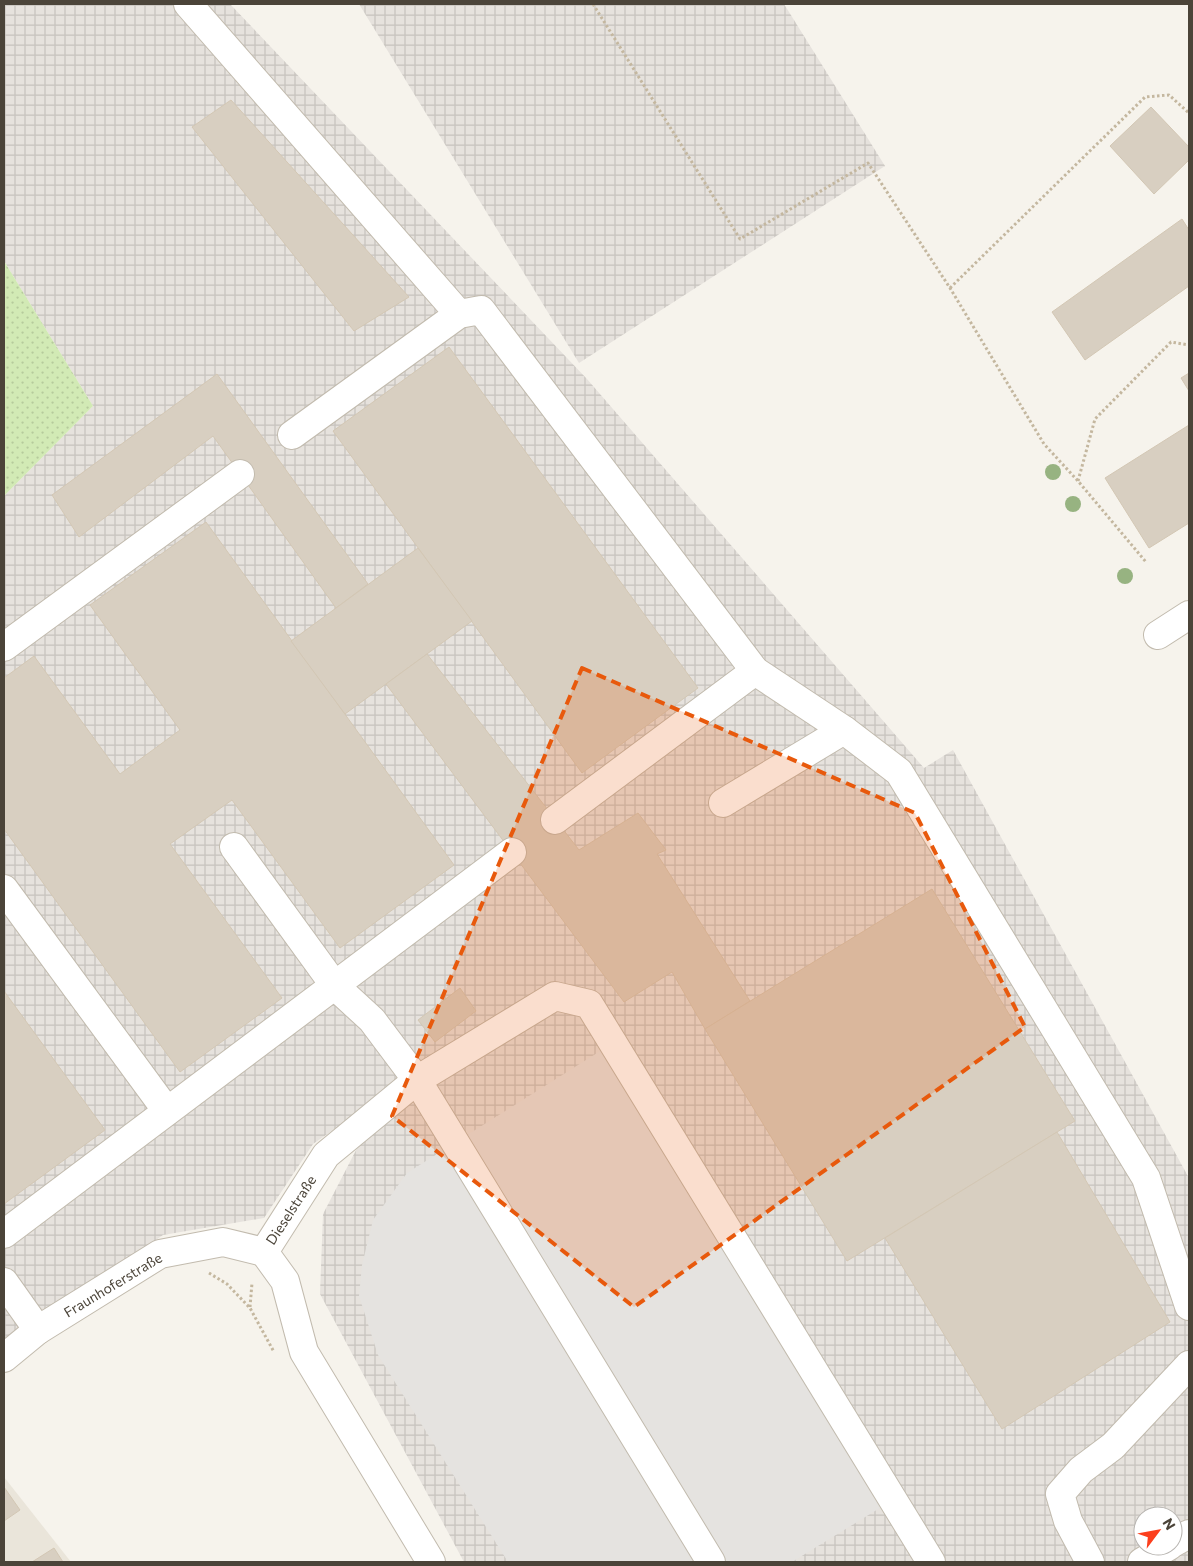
<svg xmlns="http://www.w3.org/2000/svg" width="1193" height="1566" viewBox="0 0 1193 1566" font-family="Commissioner,sans-serif">
<defs>
<pattern id="industrial-grid" width="8" height="8" patternUnits="userSpaceOnUse" patternTransform="scale(1.25)"><rect width="8" height="8" fill="#e6e2dd"/><path d="M0 4h8M4 0v8" fill="none" stroke="#c7c3be"/></pattern>
<pattern id="green-dots" width="8" height="8" patternUnits="userSpaceOnUse" patternTransform="scale(1.25)"><rect width="8" height="8" fill="#d2eab5"/><path d="M2 2h.1M6 6h.1" fill="none" stroke="#b6ca9c" stroke-width="1.8" stroke-linecap="round"/></pattern>
</defs>
<rect width="100%" height="100%" fill="#f6f3ec"/>
<polygon fill="#eae5da" points="4,1477 71,1562 4,1562"/>
<g fill="url(#industrial-grid)" fill-rule="evenodd">
<path d="M4,4h226l357,375 337,389 29,-18 236,428v384h-725l-144,-268 3,-80 62,-120 -72,50 -49,74 -101,17 -159,112v-851l89,-90 -89,-145zM1143,1516h30v30h-30z"/>
<polygon points="359,4 784,4 885,166 579,363"/>
</g>
<polygon fill="url(#green-dots)" points="4,261 93,406 4,496"/>
<polygon fill="#e5e3e0" points="624,1036 901,1495 792,1562 508,1562 378,1355 359,1296 362,1265 373,1220 407,1173"/>
<g fill="#d8cfc1" stroke="#d3c7b4">
<polygon points="231,100 409,297 354,331 192,127"/>
<polygon points="1151,107 1189,147 1189,160 1154,194 1110,146"/>
<polygon points="1182,219 1189,230 1189,286 1085,360 1052,312"/>
<polygon points="449,347 698,688 582,773 333,431"/>
<polygon points="1189,373 1189,391 1181,378"/>
<polygon points="217,374 368,584 336,608 213,436 79,537 52,495"/>
<polygon points="1189,425 1189,523 1149,548 1105,478"/>
<polygon points="206,522 454,865 340,948 232,800 170,844 282,998 180,1072 4,829 4,678 34,656 120,774 180,730 90,605"/>
<polygon points="418,548 472,621 345,714 291,641"/>
<polygon points="427,654 579,850 638,813 666,850 657,854 750,1001 705,1029 672,972 624,1002 386,684"/>
<polygon points="932,889 1075,1121 847,1261 705,1029"/>
<polygon points="460,988 476,1011 435,1042 418,1020"/>
<polygon points="4,991 105,1130 4,1204"/>
<polygon points="1057,1132 1170,1322 1002,1429 885,1238"/>
<polygon points="4,1487 20,1510 4,1521"/>
<polygon points="54,1548 63,1562 32,1562"/>
</g>
<g fill="none" stroke-linecap="round" stroke-linejoin="round">
<g stroke="#c2bbae" stroke-width="30">
<g id="minor">
<polyline points="188,4 459,314"/>
<polyline points="292,435 459,314 481,310 755,671 844,730 899,772 1146,1178 1189,1306"/>
<polyline points="1158,635 1189,615"/>
<polyline points="4,647 240,474"/>
<polyline points="723,803 844,730"/>
<polyline points="555,820 755,671"/>
<polyline points="234,847 335,986 372,1020 417,1080 711,1562"/>
<polyline points="4,889 167,1111"/>
<polyline points="4,1234 512,852"/>
<polyline points="264,1252 326,1155 417,1080 555,996 589,1004 931,1562"/>
<polyline points="264,1252 285,1281 304,1352 431,1562"/>
<polyline points="4,1282 38,1330"/>
<polyline points="4,1358 38,1330 160,1254 223,1242 264,1252"/>
<polyline points="1173,1543 1189,1534"/>
<polyline points="1090,1562 1068,1521 1060,1494 1081,1470 1113,1446 1189,1365"/>
<polyline points="1142,1562 1169,1546"/>
</g>
</g>
<g stroke="#c4b79f" stroke-width="3" stroke-dasharray="2.5 2.5" stroke-linecap="butt">
<polyline points="593,4 740,239 868,163 950,288 1044,444 1078,481 1146,562"/>
<polyline points="950,288 1145,97 1169,95 1189,113"/>
<polyline points="1078,481 1095,419 1171,342 1189,345"/>
<polyline points="209,1273 227,1284 250,1308 274,1352"/>
<polyline points="250,1307 252,1283"/>
</g>
<use href="#minor" stroke="#fff" stroke-width="28"/>
</g>
<g fill="#97b381">
<circle cx="1053" cy="472" r="8"/>
<circle cx="1073" cy="504" r="8"/>
<circle cx="1125" cy="576" r="8"/>
</g>
<path fill="#e8590c" fill-opacity="0.2" stroke="#e8590c" stroke-width="4" stroke-dasharray="10 6" stroke-linejoin="round" d="M582,668l333,145 110,214 -391,280 -242,-191z"/>
<g text-anchor="middle" stroke-width="5" stroke-linejoin="round" paint-order="stroke">
<g font-size="14" fill="#4b4439" stroke="#fff">
<text transform="translate(291 1210) rotate(-57)" y="5">Dieselstraße</text>
<text transform="translate(113 1285) rotate(-31)" y="5">Fraunhoferstraße</text>
</g>
</g>
<rect width="1193" height="1566" fill="none" stroke="#4b4439" stroke-width="10"/>
<g transform="translate(1158 1531) rotate(58)"><circle r="24" fill="#ffffff" stroke="#b7b4b0"/>
<path d="M0-4L9 19L0 12L-9 19Z" fill="#fc3f1d"/>
<text y="-8" font-size="14" font-weight="bold" text-anchor="middle" fill="#4b4439">N</text>
</g>
</svg>
